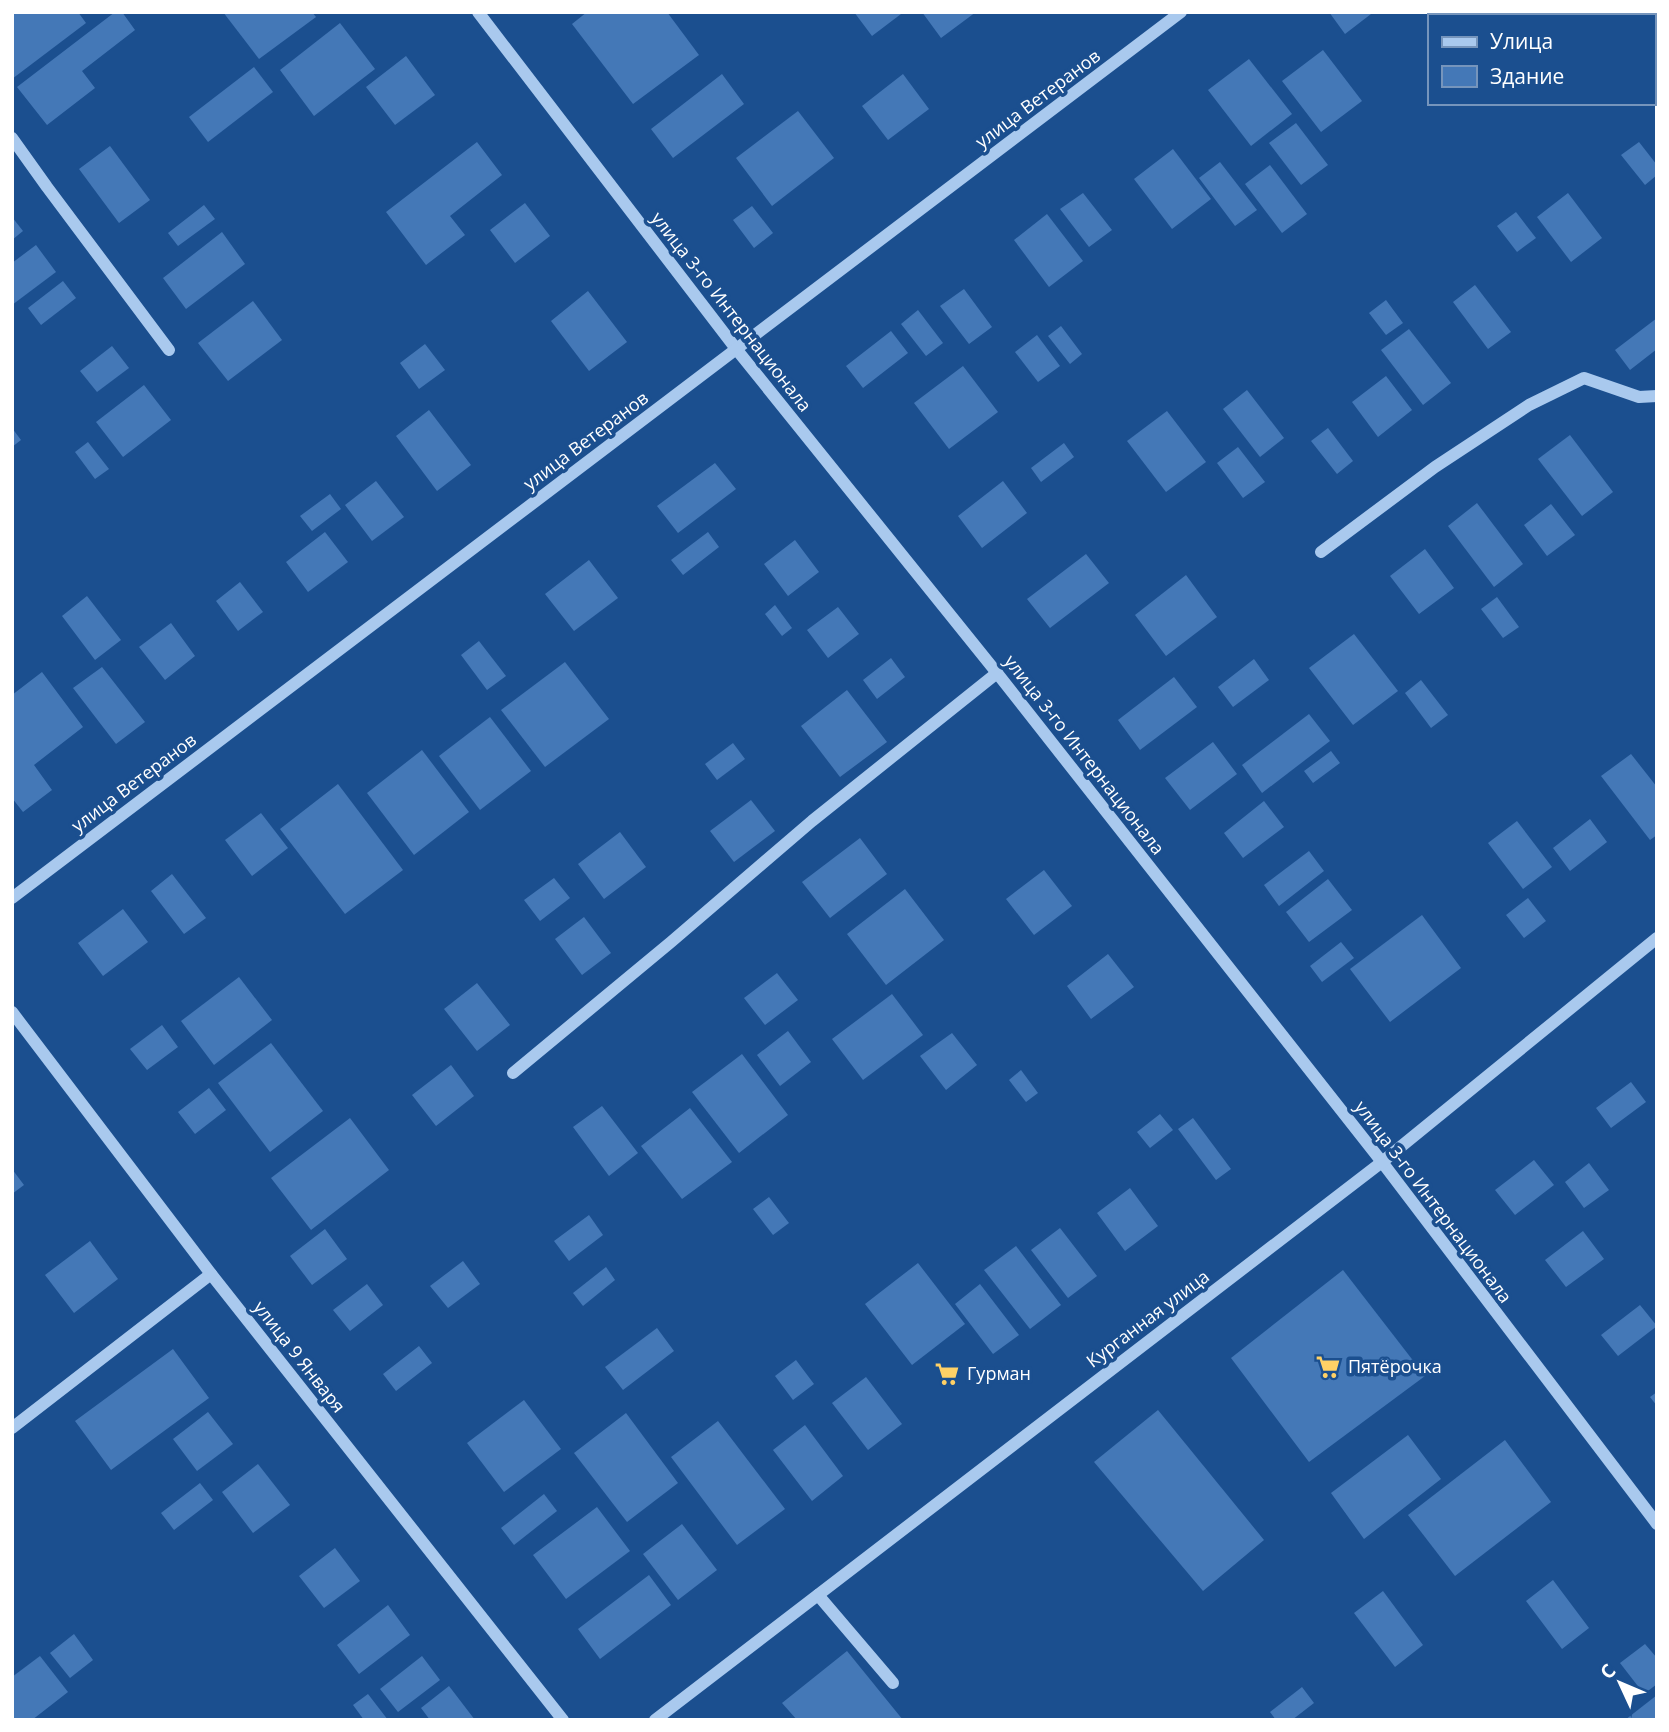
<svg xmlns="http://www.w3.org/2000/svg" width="1669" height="1732" viewBox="0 0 1669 1732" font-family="'Open Sans',sans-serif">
<rect width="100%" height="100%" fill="#1b4f8f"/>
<g fill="#4478b7">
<polygon points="12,12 78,12 86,23 12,79"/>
<polygon points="115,12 122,12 135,30 82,71 95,88 47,125 17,87"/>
<polygon points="223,12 312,12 316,17 259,59"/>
<polygon points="587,12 667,12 699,55 633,104 572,24"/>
<polygon points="854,12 899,12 901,14 872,36"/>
<polygon points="922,12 976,12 941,38"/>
<polygon points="1329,12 1370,12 1371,14 1345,34"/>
<polygon points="1653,13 1657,17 1657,65 1653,67"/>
<polygon points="340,23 375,69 314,116 280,70"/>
<polygon points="1323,50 1362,101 1321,132 1282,81"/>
<polygon points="406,56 435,95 395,125 366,87"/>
<polygon points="1249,59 1292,114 1251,146 1208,90"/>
<polygon points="254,67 273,92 208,142 189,117"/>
<polygon points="722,74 744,104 673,158 651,129"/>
<polygon points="903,74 929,109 888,140 862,106"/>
<polygon points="798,111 834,158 772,206 736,158"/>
<polygon points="1296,123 1328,165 1301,185 1269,143"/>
<polygon points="477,142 502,175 450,216 465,235 426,265 386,212"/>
<polygon points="1639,142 1657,165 1657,175 1645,185 1621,155"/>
<polygon points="110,146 150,200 119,223 79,169"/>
<polygon points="1173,149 1211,199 1172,229 1134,179"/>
<polygon points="1220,162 1257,210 1235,226 1199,178"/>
<polygon points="1270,165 1307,214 1282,233 1245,184"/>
<polygon points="1083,193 1112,230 1089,247 1060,209"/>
<polygon points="1568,193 1602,238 1571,262 1537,217"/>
<polygon points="525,203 550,236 515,263 490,230"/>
<polygon points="204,205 215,219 178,246 168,233"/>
<polygon points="752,206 773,233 754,248 733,220"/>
<polygon points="1516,212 1536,238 1517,252 1497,226"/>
<polygon points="1047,214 1083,261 1049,287 1014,240"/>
<polygon points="12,217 23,231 12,240"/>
<polygon points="222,232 245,264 186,309 163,278"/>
<polygon points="36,245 56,272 12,305 12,263"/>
<polygon points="63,281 76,298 41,325 28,308"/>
<polygon points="1475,285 1511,332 1488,349 1453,302"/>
<polygon points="964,289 992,327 969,344 940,306"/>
<polygon points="588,291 627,342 589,371 551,321"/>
<polygon points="1386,300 1403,323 1386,335 1369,313"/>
<polygon points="253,301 282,340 228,381 198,343"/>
<polygon points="918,310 943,343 926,356 901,324"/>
<polygon points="1657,318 1657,349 1630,370 1615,350"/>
<polygon points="1061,326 1082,354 1070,364 1048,336"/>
<polygon points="1409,329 1451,383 1423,405 1381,350"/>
<polygon points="891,331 908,353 863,388 846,366"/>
<polygon points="1037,335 1060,366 1038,382 1015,352"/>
<polygon points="425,344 445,370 419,389 400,363"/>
<polygon points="112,346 129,368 97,392 80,371"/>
<polygon points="963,366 998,412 949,449 914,403"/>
<polygon points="1386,376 1412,410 1378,437 1352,402"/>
<polygon points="144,385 171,420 123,457 96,422"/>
<polygon points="1247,390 1284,438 1260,457 1223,409"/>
<polygon points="429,410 471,465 437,491 396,436"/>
<polygon points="1167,411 1206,462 1166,492 1127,441"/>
<polygon points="12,428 21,440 12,447"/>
<polygon points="1328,428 1353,461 1337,474 1311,441"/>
<polygon points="1570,435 1613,492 1582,516 1538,459"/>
<polygon points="88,442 109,469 95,479 75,452"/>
<polygon points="1064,443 1074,457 1041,482 1031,468"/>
<polygon points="1238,447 1265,482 1243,498 1217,463"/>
<polygon points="715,463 736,489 678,533 657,506"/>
<polygon points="376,481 404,517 372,541 345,505"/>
<polygon points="1003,481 1027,513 982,548 958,516"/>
<polygon points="330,494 341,509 312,531 300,516"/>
<polygon points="1477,503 1523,564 1494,587 1448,526"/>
<polygon points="1551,504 1575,535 1547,556 1524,525"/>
<polygon points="325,532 348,562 308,592 286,562"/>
<polygon points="708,532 719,547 683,575 671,560"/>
<polygon points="795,540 819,572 788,596 764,564"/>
<polygon points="1425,549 1454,588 1419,614 1390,576"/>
<polygon points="1086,554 1109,583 1050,628 1027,599"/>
<polygon points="589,560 618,598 574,631 545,594"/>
<polygon points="1186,575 1217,617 1166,656 1135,615"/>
<polygon points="240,582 263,612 238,631 216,601"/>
<polygon points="87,596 121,640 95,660 62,616"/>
<polygon points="1497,597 1519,627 1503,638 1481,609"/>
<polygon points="775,605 792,628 782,636 765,614"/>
<polygon points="838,607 859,634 828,658 807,630"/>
<polygon points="171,623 195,656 165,680 139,647"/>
<polygon points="1354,634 1398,691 1353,725 1309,668"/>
<polygon points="479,641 506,676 487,690 461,655"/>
<polygon points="891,658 905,677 877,699 863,680"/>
<polygon points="1254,659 1269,680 1233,707 1218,687"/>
<polygon points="565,662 609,719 545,767 501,710"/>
<polygon points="102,667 145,722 116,744 73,688"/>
<polygon points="42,672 83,727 34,765 52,790 23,812 12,798 12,695"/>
<polygon points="1174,677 1197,707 1140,750 1118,720"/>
<polygon points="1421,680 1448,715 1431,728 1405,693"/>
<polygon points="847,690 887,742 840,777 801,726"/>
<polygon points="1309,714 1330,741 1262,793 1242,765"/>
<polygon points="490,717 531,771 480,810 439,756"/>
<polygon points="1213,742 1237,774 1190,810 1165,778"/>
<polygon points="733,743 745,759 717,780 705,764"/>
<polygon points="422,750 469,812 414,855 367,793"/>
<polygon points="1331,751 1340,763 1313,783 1304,771"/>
<polygon points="1631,754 1657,787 1657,835 1650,840 1601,776"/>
<polygon points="338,784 403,870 345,914 280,829"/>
<polygon points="751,800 775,831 734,862 710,831"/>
<polygon points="1264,801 1284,827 1243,858 1224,833"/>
<polygon points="261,813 288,848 252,876 225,840"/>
<polygon points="1590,819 1607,842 1570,871 1553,848"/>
<polygon points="1517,821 1552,867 1523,889 1488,843"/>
<polygon points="620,832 646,867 604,899 578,864"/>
<polygon points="860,838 887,874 830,918 802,882"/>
<polygon points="1309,851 1324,871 1279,906 1264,885"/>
<polygon points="1044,870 1072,906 1034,935 1006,899"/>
<polygon points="172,874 206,918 184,934 151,891"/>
<polygon points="554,878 570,898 540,921 524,900"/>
<polygon points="1328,879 1352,910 1309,942 1286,912"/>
<polygon points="905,889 944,940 886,985 847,934"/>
<polygon points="1528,898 1546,921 1524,938 1506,915"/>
<polygon points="123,909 148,942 103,976 78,943"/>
<polygon points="1422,915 1461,968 1390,1022 1350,969"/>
<polygon points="584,917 611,953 582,975 555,939"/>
<polygon points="1341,942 1354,958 1322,982 1310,966"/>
<polygon points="1108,954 1134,987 1091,1019 1067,986"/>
<polygon points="777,973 798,1000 765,1025 744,998"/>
<polygon points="239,977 272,1020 214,1065 181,1021"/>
<polygon points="477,983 510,1025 477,1051 444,1009"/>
<polygon points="892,994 923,1035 863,1080 832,1039"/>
<polygon points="162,1025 178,1047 147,1070 130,1049"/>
<polygon points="788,1031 811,1062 780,1086 757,1055"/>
<polygon points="952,1033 977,1065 946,1090 920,1056"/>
<polygon points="271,1043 323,1111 270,1152 218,1083"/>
<polygon points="742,1054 788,1115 739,1153 692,1092"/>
<polygon points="451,1065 474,1096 436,1126 412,1095"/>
<polygon points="1021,1070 1038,1093 1026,1102 1009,1080"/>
<polygon points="1631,1082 1646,1102 1611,1128 1596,1108"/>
<polygon points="209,1088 226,1110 195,1134 178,1112"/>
<polygon points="602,1106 638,1153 609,1176 573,1127"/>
<polygon points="690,1108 732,1162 682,1199 641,1146"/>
<polygon points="1160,1114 1173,1130 1150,1148 1137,1132"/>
<polygon points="350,1118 389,1170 311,1230 271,1178"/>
<polygon points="1193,1118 1231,1169 1216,1180 1178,1129"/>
<polygon points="1534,1160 1554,1185 1515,1215 1495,1190"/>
<polygon points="1589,1163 1609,1190 1584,1208 1565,1182"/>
<polygon points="12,1169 24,1185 12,1194"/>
<polygon points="1130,1188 1158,1226 1125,1251 1097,1213"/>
<polygon points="769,1197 789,1223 773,1235 753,1209"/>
<polygon points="589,1215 603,1235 569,1261 554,1241"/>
<polygon points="1060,1228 1097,1276 1068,1298 1031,1250"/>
<polygon points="325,1229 347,1259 312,1285 290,1256"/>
<polygon points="1583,1231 1604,1259 1566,1287 1545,1260"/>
<polygon points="90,1241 118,1279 74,1313 45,1275"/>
<polygon points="1016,1246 1061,1305 1030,1329 984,1270"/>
<polygon points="463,1261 480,1284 448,1308 430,1286"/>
<polygon points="918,1263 965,1324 912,1365 865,1304"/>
<polygon points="606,1267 615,1280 583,1306 573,1293"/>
<polygon points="1343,1270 1425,1376 1309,1462 1231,1358"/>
<polygon points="367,1284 383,1305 350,1331 333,1310"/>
<polygon points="980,1284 1019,1335 993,1354 955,1304"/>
<polygon points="1640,1305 1657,1326 1618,1356 1601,1335"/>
<polygon points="657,1328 674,1351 623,1390 605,1367"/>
<polygon points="419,1346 432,1363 396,1391 383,1374"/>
<polygon points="173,1349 209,1398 111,1470 75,1421"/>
<polygon points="796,1360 814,1384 793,1400 775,1376"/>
<polygon points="866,1377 902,1424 868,1450 832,1403"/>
<polygon points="1657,1392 1657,1406 1650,1397"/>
<polygon points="524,1400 561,1449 504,1492 467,1443"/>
<polygon points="1158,1410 1264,1540 1203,1591 1094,1462"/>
<polygon points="208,1412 233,1444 197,1471 173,1439"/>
<polygon points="626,1413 678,1483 627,1522 574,1453"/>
<polygon points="718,1421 785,1509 737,1545 671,1457"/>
<polygon points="805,1425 843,1476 812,1501 773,1450"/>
<polygon points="1408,1435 1441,1479 1364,1539 1331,1493"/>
<polygon points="1505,1440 1551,1502 1455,1576 1408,1515"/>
<polygon points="258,1464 290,1505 253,1533 222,1492"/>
<polygon points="200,1483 213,1500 174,1530 161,1513"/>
<polygon points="544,1494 557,1511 514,1545 501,1528"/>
<polygon points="597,1507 630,1551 566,1599 533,1555"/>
<polygon points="682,1524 717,1570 678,1600 643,1554"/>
<polygon points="335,1548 360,1581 324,1608 299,1576"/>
<polygon points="649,1575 671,1605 600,1659 578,1629"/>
<polygon points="1553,1580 1589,1628 1562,1649 1526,1601"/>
<polygon points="1383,1591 1423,1645 1395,1667 1354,1613"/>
<polygon points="388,1605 410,1635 359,1674 337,1645"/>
<polygon points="74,1634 93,1660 70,1678 50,1653"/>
<polygon points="1645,1644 1657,1658 1657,1684 1644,1694 1620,1663"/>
<polygon points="847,1651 903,1720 797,1720 782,1703"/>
<polygon points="40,1656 68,1692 32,1720 12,1720 12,1677"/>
<polygon points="422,1656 440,1680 398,1712 380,1689"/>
<polygon points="449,1686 475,1720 430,1720 421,1708"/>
<polygon points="1302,1687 1314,1703 1292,1720 1276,1720 1270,1712"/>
<polygon points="368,1694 388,1720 364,1720 353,1705"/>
<polygon points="1657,1695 1657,1720 1625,1720"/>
</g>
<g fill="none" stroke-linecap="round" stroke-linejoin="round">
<g stroke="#a9c9ee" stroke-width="12">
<polyline points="478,12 737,350 997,673 1382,1162 1657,1524"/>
<polyline points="12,138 47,187 169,350"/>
<polyline points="1321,552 1435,467 1529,405 1584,378 1639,397 1657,396"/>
<polyline points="12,898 1181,12"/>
<polyline points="12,1012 211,1274 563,1720"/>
<polyline points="513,1073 671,942 812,821 997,673"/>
<polyline points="12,1428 211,1274"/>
<polyline points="818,1595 893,1683"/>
<polyline points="655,1720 1382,1162 1657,938"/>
</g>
</g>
<defs>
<g id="supermarket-bare" transform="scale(1.89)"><path d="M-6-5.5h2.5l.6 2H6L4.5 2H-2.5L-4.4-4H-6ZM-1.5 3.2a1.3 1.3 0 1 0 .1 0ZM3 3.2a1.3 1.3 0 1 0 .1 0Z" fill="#ffd166" stroke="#1b4f8f" stroke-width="2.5" paint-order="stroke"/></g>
</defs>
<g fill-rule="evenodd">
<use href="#supermarket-bare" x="1328" y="1367"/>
<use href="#supermarket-bare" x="947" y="1374"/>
</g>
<g text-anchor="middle" stroke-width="7" stroke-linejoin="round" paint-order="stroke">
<g font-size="18" fill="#fff" stroke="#1b4f8f">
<text transform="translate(1038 99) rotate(-37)" y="6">улица Ветеранов</text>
<text transform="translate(731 312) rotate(52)" y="6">улица 3-го Интернационала</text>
<text transform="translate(586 441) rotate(-37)" y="6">улица Ветеранов</text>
<text transform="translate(1084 755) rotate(52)" y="6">улица 3-го Интернационала</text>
<text transform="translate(134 783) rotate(-37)" y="6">улица Ветеранов</text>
<text transform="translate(1433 1202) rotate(53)" y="6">улица 3-го Интернационала</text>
<text transform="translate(1148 1319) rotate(-37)" y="6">Курганная улица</text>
<text transform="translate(299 1357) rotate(52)" y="6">улица 9 Января</text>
</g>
<g font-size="18" fill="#fff" stroke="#1b4f8f" text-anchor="start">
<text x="1348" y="1373">Пятёрочка</text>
<text x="967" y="1380">Гурман</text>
</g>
</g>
<rect width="1669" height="1732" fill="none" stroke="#ffffff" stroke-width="28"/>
<rect x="1428" y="14" width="228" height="91" fill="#1b4f8f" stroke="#7695bc" stroke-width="2"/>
<rect x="1442" y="37" width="35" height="10" fill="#a9c9ee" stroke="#7695bc" stroke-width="2"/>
<text x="1490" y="49" font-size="21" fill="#ffffff">Улица</text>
<rect x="1442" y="66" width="35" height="21" fill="#4478b7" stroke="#7695bc" stroke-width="2"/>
<text x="1490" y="84" font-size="21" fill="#ffffff">Здание</text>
<g transform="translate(1620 1683) rotate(314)" stroke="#1b4f8f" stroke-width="5" paint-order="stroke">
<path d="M0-5L12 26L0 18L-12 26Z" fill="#ffffff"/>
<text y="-10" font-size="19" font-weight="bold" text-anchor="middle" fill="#ffffff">С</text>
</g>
</svg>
